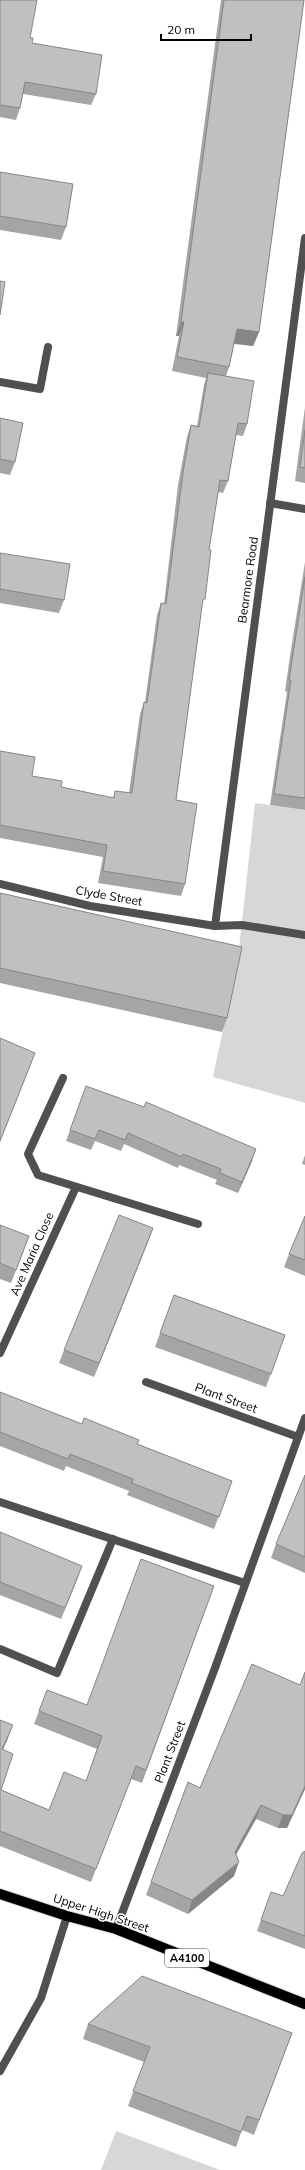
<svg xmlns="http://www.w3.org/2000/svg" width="305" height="2170" viewBox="0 0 305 2170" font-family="Mulish,sans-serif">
<rect width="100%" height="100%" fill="#fff"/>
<g fill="#d7d7d7">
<polygon points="255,803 305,810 305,1103 213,1077 238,958"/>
<polygon points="116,2131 220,2170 101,2170"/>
</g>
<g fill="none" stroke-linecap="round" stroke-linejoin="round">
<g stroke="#dbdbdb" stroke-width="12">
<polyline id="primary" points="0,1894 67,1916 116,1929 305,2004"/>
</g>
<g stroke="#505050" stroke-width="8">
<polyline points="0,382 40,389 48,347"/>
<polyline points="270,503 305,509"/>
<polyline points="215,926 242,925 305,935"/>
<polyline points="0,1649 57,1673 113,1539"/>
</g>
<g stroke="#505050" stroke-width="8">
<polyline points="0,884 90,906 215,926 305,238"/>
<polyline points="63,1078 28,1154 38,1175 198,1224"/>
<polyline points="0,1353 76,1187"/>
<polyline points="146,1382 298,1437"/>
<polyline points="0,1502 245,1583"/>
<polyline points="116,1929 215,1668 305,1418"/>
<polyline points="0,2071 41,1998 67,1916"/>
</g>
<use href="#primary" stroke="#000" stroke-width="10"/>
</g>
<g fill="#a5a5a5">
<polygon points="0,0 30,38 32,43 96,94 91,105 23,94 20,108 16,120 0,117"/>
<polygon points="221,0 304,0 259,332 253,346 234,344 229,367 226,376 247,424 243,436 236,435 228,481 223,493 218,492 209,550 202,606 176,800 185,884 181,896 98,883 103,857 0,838 0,751 32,776 61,787 113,798 115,791 129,793 140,714 144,702 145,702 157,615 161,603 164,604 178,485 187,437 191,425 197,426 204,385 206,378 172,371 179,336 176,336"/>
<polygon points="0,172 66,227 61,240 0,230"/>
<polygon points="305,407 305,483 295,481"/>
<polygon points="0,418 15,462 10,475 0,473"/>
<polygon points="0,553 64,600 59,613 0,603"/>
<polygon points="305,562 305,810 270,805 287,692 285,691 290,656"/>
<polygon points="0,893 227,1018 222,1032 0,983"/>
<polygon points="86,1086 252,1161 238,1193 215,1184 217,1180 179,1165 178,1168 124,1144 121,1151 95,1141 91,1150 66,1141"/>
<polygon points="305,1155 305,1165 302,1164"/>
<polygon points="305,1216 305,1276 284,1267 289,1254"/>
<polygon points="0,1225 24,1250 11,1283 0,1279"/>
<polygon points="153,1228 94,1377 59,1363 64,1350"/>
<polygon points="174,1295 285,1335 266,1387 155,1347"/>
<polygon points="0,1392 82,1424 137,1444 232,1481 214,1529 127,1495 129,1491 66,1466 64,1471 0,1446"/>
<polygon points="305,1475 305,1573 271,1558 276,1544"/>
<polygon points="0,1532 78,1577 61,1619 0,1595"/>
<polygon points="214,1586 142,1783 131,1779 91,1882 0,1846 0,1720 8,1738 3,1749 1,1790 49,1810 86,1781 97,1749 34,1724 47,1690 87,1705"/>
<polygon points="305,1672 305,1789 287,1828 278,1828 256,1819 236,1855 234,1876 188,1914 146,1895 188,1782 200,1788 300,1685"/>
<polygon points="305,1851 305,1949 257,1931 271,1892 283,1896"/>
<polygon points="88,2024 292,2033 254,2135 242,2130 236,2147 128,2106 144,2062 83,2039"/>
</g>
<g fill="#868686">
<polygon points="181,322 184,322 179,336 176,336"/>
<polygon points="237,329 259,332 253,346 231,343"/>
<polygon points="35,1053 31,1064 0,1142 0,1141"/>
<polygon points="256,1149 252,1161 238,1193 242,1182"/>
<polygon points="153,1228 148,1242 94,1377 99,1363"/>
<polygon points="82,1566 78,1577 61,1619 65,1608"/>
<polygon points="13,1725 8,1738 0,1756 2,1749"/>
<polygon points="305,1786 305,1789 287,1828 278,1828 283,1815"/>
<polygon points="261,1805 256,1819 230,1865 235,1852"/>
<polygon points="239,1862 234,1876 188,1914 192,1900"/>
</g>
<g fill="#c0c0c0" stroke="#868686">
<polygon points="0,0 37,0 30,38 33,38 32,43 102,55 96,94 25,82 20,108 0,105"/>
<polygon points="224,0 304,0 259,332 237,329 229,367 177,357 184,322 181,322"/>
<polygon points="0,172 73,184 66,227 0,216"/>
<polygon points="0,281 5,282 0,315"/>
<polygon points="208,373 254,381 247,424 238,423 228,481 220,480 209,550 211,550 205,599 203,599 176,800 197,804 185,884 103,871 107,845 0,825 0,751 35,757 32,776 62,781 61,787 114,798 115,791 132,793 144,702 147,703 161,603 166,604 183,473 191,425 199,427"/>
<polygon points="0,418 23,423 15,462 0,459"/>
<polygon points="305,430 305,468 300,467"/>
<polygon points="0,553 70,564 64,600 0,589"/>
<polygon points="305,577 305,798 274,794 291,680 289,680"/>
<polygon points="0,893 242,947 227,1018 0,968"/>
<polygon points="0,1038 35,1053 0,1141"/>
<polygon points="86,1086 144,1107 146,1102 256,1149 242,1182 220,1173 221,1169 183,1154 182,1157 128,1133 125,1140 99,1130 95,1139 70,1130"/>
<polygon points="119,1215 153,1228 99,1363 64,1350"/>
<polygon points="305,1216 305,1260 289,1254"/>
<polygon points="0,1225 29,1236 16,1270 0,1263"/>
<polygon points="174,1295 285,1335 271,1374 160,1333"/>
<polygon points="0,1392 82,1424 84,1418 139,1440 137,1444 232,1481 219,1517 132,1483 133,1479 70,1454 68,1459 0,1432"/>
<polygon points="305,1475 305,1557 276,1544"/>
<polygon points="0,1532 82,1566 65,1608 0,1582"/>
<polygon points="141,1559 214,1586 146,1770 136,1766 96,1869 0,1831 0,1720 13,1725 2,1749 13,1754 1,1790 49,1810 64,1772 86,1781 102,1736 39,1711 47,1690 87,1705"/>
<polygon points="252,1664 300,1685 305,1672 305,1786 292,1815 283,1815 261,1805 235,1852 239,1862 192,1900 151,1882 188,1782 200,1788"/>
<polygon points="305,1851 305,1936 261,1920 271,1892 283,1896 302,1853"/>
<polygon points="142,1976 292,2033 259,2120 247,2116 241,2132 133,2091 150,2047 88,2024"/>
</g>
<g text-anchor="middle" stroke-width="3" stroke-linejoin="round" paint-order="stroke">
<rect fill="#fff" stroke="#4c4c4c" stroke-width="1" x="165" y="1949" width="44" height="18" rx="3"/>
<g font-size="11" font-weight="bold" fill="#000">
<text x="187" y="1962">A4100</text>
</g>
<g font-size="12" fill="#000" stroke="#fff">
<text transform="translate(248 580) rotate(-82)" y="4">Bearmore Road</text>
<text transform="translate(109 896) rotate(10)" y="4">Clyde Street</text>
<text transform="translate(32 1254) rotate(-66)" y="4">Ave Maria Close</text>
<text transform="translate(226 1398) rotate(20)" y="4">Plant Street</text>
<text transform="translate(170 1752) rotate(-69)" y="4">Plant Street</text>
<text transform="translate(101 1913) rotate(18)" y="4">Upper High Street</text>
</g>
</g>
<path d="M161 34v6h90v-6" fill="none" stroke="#000000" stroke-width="2"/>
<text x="167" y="34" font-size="12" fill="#000000" stroke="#ffffff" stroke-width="3" paint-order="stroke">20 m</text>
</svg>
